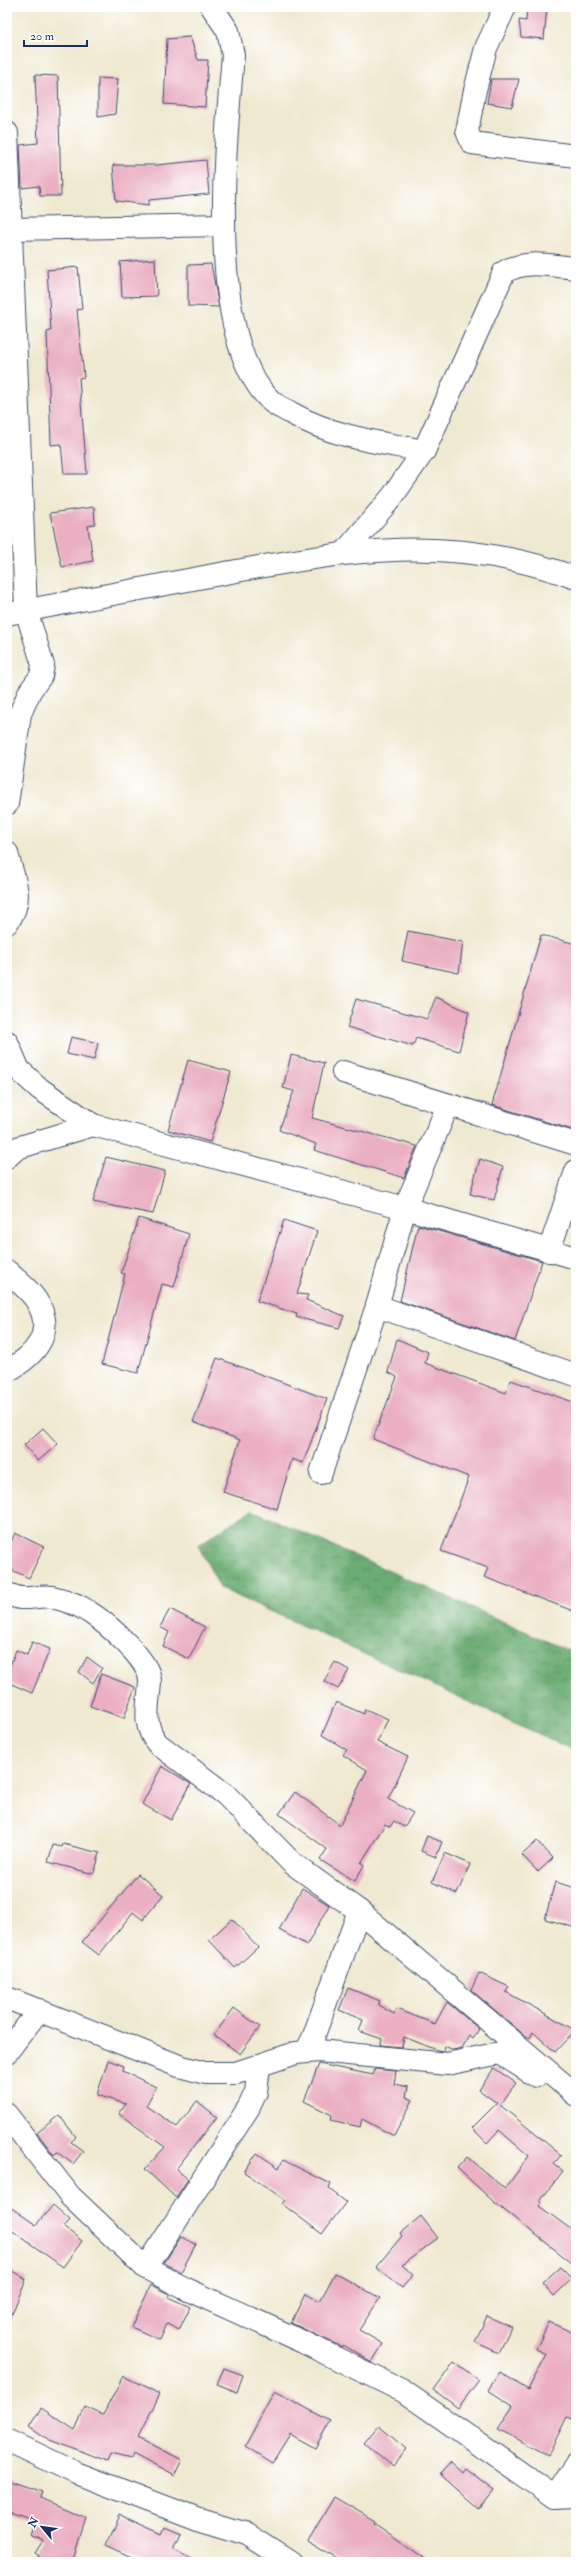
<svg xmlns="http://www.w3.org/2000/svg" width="583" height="2569" viewBox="0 0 583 2569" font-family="'IM FELL Double Pica',serif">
<defs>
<pattern id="forest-crowns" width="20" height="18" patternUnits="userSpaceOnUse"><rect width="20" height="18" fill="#6aac71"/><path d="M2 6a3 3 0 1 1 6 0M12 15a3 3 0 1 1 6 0" fill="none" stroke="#568c60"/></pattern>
</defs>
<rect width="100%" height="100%" fill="#fff"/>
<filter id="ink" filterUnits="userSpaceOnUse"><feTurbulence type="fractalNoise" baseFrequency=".025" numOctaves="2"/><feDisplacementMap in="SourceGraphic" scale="8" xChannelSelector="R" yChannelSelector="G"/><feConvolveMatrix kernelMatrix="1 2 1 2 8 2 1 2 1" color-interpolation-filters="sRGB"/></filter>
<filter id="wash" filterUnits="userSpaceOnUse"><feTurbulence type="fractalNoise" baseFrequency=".012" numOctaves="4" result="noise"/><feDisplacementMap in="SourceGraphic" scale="16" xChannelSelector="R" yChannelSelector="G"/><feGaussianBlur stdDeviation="0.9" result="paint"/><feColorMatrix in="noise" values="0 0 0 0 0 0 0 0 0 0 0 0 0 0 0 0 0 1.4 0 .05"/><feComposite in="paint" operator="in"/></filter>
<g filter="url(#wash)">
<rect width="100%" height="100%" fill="#f0e9d1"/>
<polygon fill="url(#forest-crowns)" stroke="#426e68" points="252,1510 576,1654 576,1751 220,1588 198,1545"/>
<g id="blocks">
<g fill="#eaafc3">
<polygon points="527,7 547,7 544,39 521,37 519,20 526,21"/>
<polygon points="190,37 198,60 208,60 205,107 164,104 167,39"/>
<polygon points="35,75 58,76 61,196 40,196 39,186 22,188 20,145 38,143"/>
<polygon points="98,78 118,79 115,114 98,117"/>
<polygon points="491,79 519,79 512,107 487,103"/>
<polygon points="206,160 209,194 149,200 149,205 116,201 113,165 157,165"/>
<polygon points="155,259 157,296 122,297 120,262"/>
<polygon points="211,264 219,307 188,306 188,265"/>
<polygon points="78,267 82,309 77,310 84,377 79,378 87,474 64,474 61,444 51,445 47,332 51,331 47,270"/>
<polygon points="94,507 95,524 88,526 93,561 62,567 50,513"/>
<polygon points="408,931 463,942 459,973 402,961"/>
<polygon points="541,935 576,944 576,1131 492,1105"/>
<polygon points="436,997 469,1012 459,1051 416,1038 413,1046 347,1027 356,999 427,1019"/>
<polygon points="71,1037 98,1043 94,1060 67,1054"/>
<polygon points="291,1055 324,1063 312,1118 417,1146 404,1178 314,1150 316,1144 279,1130 294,1091 283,1088"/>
<polygon points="188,1060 231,1072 210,1142 168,1130"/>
<polygon points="106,1157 165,1171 153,1214 93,1202"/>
<polygon points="480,1159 503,1167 494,1200 470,1194"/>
<polygon points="139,1218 189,1234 174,1287 162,1284 138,1373 102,1364 125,1274 121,1273"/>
<polygon points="284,1220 317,1231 297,1294 308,1295 306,1300 344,1316 339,1328 296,1317 297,1314 257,1301"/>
<polygon points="418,1225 542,1261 515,1341 400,1301"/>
<polygon points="397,1339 428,1352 425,1363 506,1393 511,1380 576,1403 576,1612 484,1577 488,1568 441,1551 469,1477 373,1439 397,1377 388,1372"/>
<polygon points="217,1358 327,1399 303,1463 292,1459 277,1509 223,1492 240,1440 193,1422"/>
<polygon points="43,1428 58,1444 38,1461 24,1445"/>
<polygon points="15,1533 44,1547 29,1578 7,1568 7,1550"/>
<polygon points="170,1609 205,1627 189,1659 163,1646 169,1632 160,1627"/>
<polygon points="32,1642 50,1649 32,1693 7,1682 7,1673 16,1650 27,1655"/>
<polygon points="87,1657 102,1668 93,1683 79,1672"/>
<polygon points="335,1662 349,1670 338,1689 324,1681"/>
<polygon points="101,1674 135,1687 124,1718 90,1706"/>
<polygon points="336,1702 364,1714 365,1709 388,1719 377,1742 408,1757 388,1799 413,1813 404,1827 394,1821 390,1827 385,1824 361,1863 364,1865 355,1881 320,1860 327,1849 279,1814 295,1792 340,1825 367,1770 343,1755 347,1750 322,1735"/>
<polygon points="162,1766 191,1784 171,1820 142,1804"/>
<polygon points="427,1836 442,1842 436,1857 421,1851"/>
<polygon points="537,1841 553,1858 538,1872 522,1855"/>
<polygon points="63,1844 100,1853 94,1874 48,1862 53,1845 62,1847"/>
<polygon points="445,1853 470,1864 457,1894 432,1882"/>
<polygon points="138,1874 163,1895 143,1920 133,1912 99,1955 82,1942"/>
<polygon points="555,1882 576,1888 576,1928 545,1919"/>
<polygon points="302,1888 329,1905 307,1945 279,1930"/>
<polygon points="232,1919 258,1947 235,1968 209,1940"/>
<polygon points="479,1973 509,1987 506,1992 575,2030 555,2052 533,2032 530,2038 523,2034 471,1990"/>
<polygon points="348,1988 380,2001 378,2005 394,2014 397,2009 435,2024 447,2002 479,2029 473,2039 469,2036 462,2048 453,2050 445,2046 443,2051 437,2050 404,2037 402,2047 380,2045 382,2039 359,2031 363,2020 339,2010"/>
<polygon points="234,2008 260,2027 240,2054 214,2035"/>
<polygon points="108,2060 124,2066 123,2071 156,2087 146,2106 177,2127 197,2101 217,2117 176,2169 188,2179 176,2198 145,2169 165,2147 119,2114 126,2104 97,2095"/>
<polygon points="319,2064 373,2075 375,2069 396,2071 394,2084 408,2087 406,2097 413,2100 394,2136 362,2119 360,2127 331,2120 332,2115 304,2101"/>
<polygon points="494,2068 516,2083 500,2105 561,2155 554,2164 563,2171 540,2201 542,2202 539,2206 576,2233 576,2266 495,2203 457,2168 467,2157 505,2189 529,2156 499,2130 487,2143 472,2128 497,2103 479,2090"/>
<polygon points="59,2115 76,2137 71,2142 83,2151 73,2164 57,2152 54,2155 37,2133"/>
<polygon points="257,2153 279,2168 283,2160 331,2184 329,2189 346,2202 322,2234 282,2204 285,2200 244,2172"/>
<polygon points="7,2205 36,2225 53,2205 70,2220 64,2227 82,2241 63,2267 7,2227"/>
<polygon points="421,2216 438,2238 402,2265 413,2275 402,2288 376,2267 402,2236 400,2233"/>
<polygon points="181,2237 196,2244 181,2272 164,2263"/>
<polygon points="560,2267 572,2279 554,2296 542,2283"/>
<polygon points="7,2268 26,2279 8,2324 7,2324"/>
<polygon points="335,2273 380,2298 359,2330 383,2344 372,2362 342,2345 342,2347 291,2323 305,2294 320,2301"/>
<polygon points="151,2285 169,2294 168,2297 190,2307 179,2330 167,2324 160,2340 131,2327"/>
<polygon points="487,2316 511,2327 499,2353 475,2342"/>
<polygon points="549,2322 576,2334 576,2420 567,2417 548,2455 498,2429 513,2406 488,2390 500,2372 528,2390 547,2354 536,2349"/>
<polygon points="454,2362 479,2380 458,2408 434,2390"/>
<polygon points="224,2368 243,2375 237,2392 217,2384"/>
<polygon points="123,2376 160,2394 138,2437 182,2460 174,2476 133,2454 131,2459 110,2454 107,2461 42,2436 29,2427 41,2408 75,2430 85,2407 103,2415"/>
<polygon points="275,2391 330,2421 315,2448 290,2434 272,2463 245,2446"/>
<polygon points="379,2426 406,2449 392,2466 365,2443"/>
<polygon points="451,2462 462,2472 465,2468 494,2490 479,2509 440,2474"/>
<polygon points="7,2480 42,2492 40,2498 87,2518 73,2562 45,2562 34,2554 43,2540 30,2534 35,2522 7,2512"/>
<polygon points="334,2497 375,2521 374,2523 430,2562 343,2562 308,2541"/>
<polygon points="120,2515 162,2534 165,2527 181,2534 174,2549 199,2562 141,2562 106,2546"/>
</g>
</g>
</g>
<g filter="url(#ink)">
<use href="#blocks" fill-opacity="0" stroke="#3b4b6f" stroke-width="1"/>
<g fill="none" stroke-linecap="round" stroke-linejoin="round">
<g stroke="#3b4b6f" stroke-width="24">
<g id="minor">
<path d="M212,7l16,24 5,24c-7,85 -29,283 38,346 5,5 14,8 20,12 42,24 87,29 133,38"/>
<polyline points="505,7 486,48 475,90 467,131 472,143 576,156"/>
<polyline points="7,133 26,610 43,665 41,676 30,691 20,714 7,804"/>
<polyline points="11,229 224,225"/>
<path d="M344,553l48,-56 32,-46 80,-179c22,-13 47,-6 72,-4"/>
<path d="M7,853c6,27 19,44 0,70"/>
<polyline points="7,1042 19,1070 40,1089 93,1125 405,1208 576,1258"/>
<polyline points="343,1072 576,1144"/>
<polyline points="7,1157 17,1148 93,1125"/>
<polyline points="549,1251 576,1171"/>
<path d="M7,1271c9,9 22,18 29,29 21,32 -1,56 -29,71"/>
<polyline points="377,1306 576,1375"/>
<polyline points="321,1473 377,1306 405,1208 448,1105"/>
<path d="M7,1594c5,1 10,4 15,4 9,1 20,-3 30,-1 13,3 26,7 37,15 16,10 61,48 61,69 -1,23 -9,44 8,63l68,51 66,68 67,48 217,184"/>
<polyline points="7,1998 179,2066 205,2073 236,2073 296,2053 319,2051 447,2064 500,2053 536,2076"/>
<polyline points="7,2052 39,2010"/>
<polyline points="306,2052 313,2038 359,1911"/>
<polyline points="7,2115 70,2196 146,2268 184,2288 303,2342 403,2391 555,2497 576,2496"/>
<polyline points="146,2268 249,2107 256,2092 259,2066"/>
<polyline points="7,2440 76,2473 197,2519 247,2534 291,2562"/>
<polyline points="555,2497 576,2465"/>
</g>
</g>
<g stroke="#3b4b6f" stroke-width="24">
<path id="tertiary" d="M7,614c67,-13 135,-25 202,-38 132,-24 236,-46 367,2"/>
</g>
<use href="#minor" stroke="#fff" stroke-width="22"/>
<use href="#tertiary" stroke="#fff" stroke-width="22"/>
</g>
</g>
<rect width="583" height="2569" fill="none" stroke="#fff" stroke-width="24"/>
<g transform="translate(42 2527) rotate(299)" stroke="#ffffff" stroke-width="3" paint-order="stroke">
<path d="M0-3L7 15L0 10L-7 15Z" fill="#1b2f5e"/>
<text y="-6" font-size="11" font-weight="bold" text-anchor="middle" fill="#1b2f5e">N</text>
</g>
<path d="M24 40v6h63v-6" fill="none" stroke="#1b2f5e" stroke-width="2"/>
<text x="30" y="40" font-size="12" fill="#1b2f5e" stroke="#ffffff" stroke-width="3" paint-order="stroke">20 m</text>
</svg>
